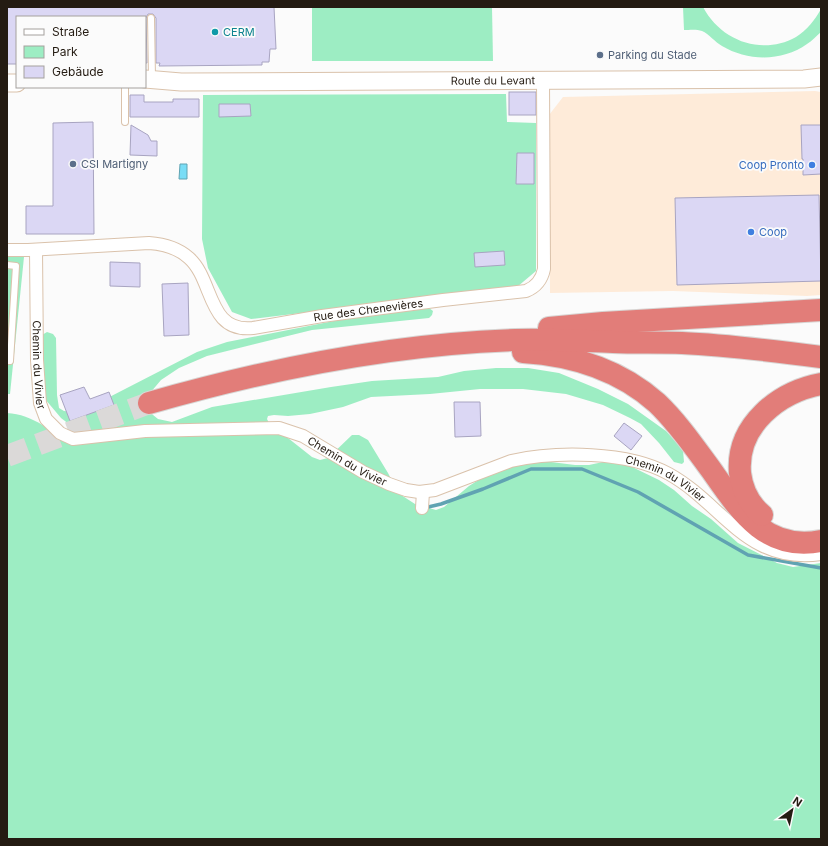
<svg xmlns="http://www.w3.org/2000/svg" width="828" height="846" viewBox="0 0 828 846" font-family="Inter,sans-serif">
<rect width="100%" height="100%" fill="#fbfbfb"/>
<polygon fill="#feebd9" points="815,91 821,92 821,295 807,296 673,291 550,293 549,115 563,97"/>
<g fill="#9dedc3">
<polygon points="312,7 492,7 493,61 312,61"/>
<path d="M683,7h20c18,34 59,49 93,30 11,-7 19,-17 25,-28v23c-5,4 -9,9 -14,12 -25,18 -60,17 -85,2 -7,-4 -13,-12 -20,-15 -5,-2 -13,-1 -18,-1z"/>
<polygon points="506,94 507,122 536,123 536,271 517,287 251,319 232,312 208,268 202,239 203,95"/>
<polygon points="7,255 24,257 10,394 7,394"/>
<path d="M424,308h5l4,3 -1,4 -3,3 -117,12 -105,26 -28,12 -18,12 -16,19 2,11 11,9 14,3 40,-15 119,-20 41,-6 66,-4 26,-6 32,-3h32l31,5 39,16 30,15 38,27 17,19 1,12 -2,2 -8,-2 -15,-19 -18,-19 -11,-6 -27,-13 -37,-11 -43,-5h-43l-50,5 -59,3 -28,10 -33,7 -22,2 -14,-1 -6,1 -1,3 2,4 43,34 8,3 8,-2 24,-23h7l9,5 20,33 10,20 17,11 21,6 8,-3 25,-21 19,-12 21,-8 20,-4h22l24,3h14l14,-3 25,3 31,15 15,10 18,16 19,13 27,24 39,20 16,4 28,-4v276h-814v-426c26,1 46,20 68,32l6,-1 2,-3 -1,-7 -21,-16 -16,-19 -4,-9 1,-55 5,-3 6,2 3,4 1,57 2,13 5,3 10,1 16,-5 107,-55 30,-10 117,-23z"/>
</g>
<polygon fill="#79ddf6" stroke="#60a3b2" points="180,164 187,164 187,179 179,179"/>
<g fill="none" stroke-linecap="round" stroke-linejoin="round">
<polyline stroke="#60a3b2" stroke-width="3.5" points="424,508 441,504 483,489 531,469 582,469 638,492 748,555 821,568"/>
</g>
<g fill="#dbd7f4" stroke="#a8a4c1">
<polygon points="7,7 274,7 276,49 270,49 269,62 262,62 262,65 159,66 160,63 156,63 156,18 153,14 148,14 146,18 147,63 145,63 145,17 17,17 17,64 7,64"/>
<rect x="509" y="92" width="27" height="23"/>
<polygon points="130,95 144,95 144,102 173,102 173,99 199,99 199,117 130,117"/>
<polygon points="219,104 250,104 251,116 219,117"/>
<polygon points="93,122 94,234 26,234 26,206 53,206 53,123"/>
<polygon points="131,125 148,135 151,141 157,141 157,156 130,155"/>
<polygon points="801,125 821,125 821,174 803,175 803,159 802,159"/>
<polygon points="517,153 534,153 534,184 516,184"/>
<polygon points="819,195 821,281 677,285 675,198"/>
<polygon points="504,251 505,265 475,267 474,253"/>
<polygon points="110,262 140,263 140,287 110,286"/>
<polygon points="188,283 189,335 164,336 162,284"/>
<polygon points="84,387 90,399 109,392 114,405 70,421 60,395"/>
<polygon points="454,402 480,402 481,436 455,437"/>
<polygon points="624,423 642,436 631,450 614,436"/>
</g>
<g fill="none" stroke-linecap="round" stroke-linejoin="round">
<polyline stroke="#dbd9d8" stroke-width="22" stroke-dasharray="22 11" stroke-linecap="butt" points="7,456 149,403"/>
<g stroke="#dac2ab" stroke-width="8">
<g id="lane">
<polyline points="151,18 152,78"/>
<polyline points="125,122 125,87"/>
<polyline points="7,265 16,266 10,361 7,361"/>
</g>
</g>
<g stroke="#dac2ab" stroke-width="14">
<g id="street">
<path id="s1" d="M7,250h21l121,-7c15,1 29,5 40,15 25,22 18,75 64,70l69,-12 121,-16 83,-9c10,-4 16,-12 18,-22l-1,-189"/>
<path id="s2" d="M36,250l1,110 3,43 6,16 14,14 13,6 72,-8 134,-3 24,8 60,36 26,12 17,6 13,2 16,-2 76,-29c45,-10 117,-10 158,13 54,30 78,91 152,80"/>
<polyline points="422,508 423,492"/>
</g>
</g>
<g stroke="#dac2ab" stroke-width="19">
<g id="secondary">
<path id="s3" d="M145,79l36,3 623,-3 17,-2"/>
<polyline points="7,83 17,83"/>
</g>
</g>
<g stroke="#d8d6d4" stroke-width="24">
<g id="highway">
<polyline points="549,328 603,323 821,310"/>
<path d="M523,352c49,3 97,18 134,51 21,20 38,45 55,68 28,40 54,81 109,70"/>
<path d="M149,403c119,-34 241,-59 366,-63 33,-1 65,1 98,2 23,1 46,0 69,1 46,2 93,8 139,14"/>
<path d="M762,515c-13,-11 -20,-26 -22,-42 -4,-48 39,-81 81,-89"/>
</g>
</g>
<use href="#lane" stroke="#fff" stroke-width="6"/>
<use href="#street" stroke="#fff" stroke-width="12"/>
<use href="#secondary" stroke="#fff" stroke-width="17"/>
<use href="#highway" stroke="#e27d79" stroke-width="22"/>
</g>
<circle fill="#0f9aa8" stroke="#fbfbfb" stroke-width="1.5" cx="215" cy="32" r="4"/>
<g fill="#5c6f8a" stroke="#fbfbfb" stroke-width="1.5">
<circle cx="600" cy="55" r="4"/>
<circle cx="73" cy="164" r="4"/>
</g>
<g fill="#3f7fe0" stroke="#fbfbfb" stroke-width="1.5">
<circle cx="812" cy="165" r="4"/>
<circle cx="751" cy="232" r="4"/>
</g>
<g text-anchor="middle" stroke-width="3.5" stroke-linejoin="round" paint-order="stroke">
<g font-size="11" fill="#0d838f" stroke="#fbfbfb" text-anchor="start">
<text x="223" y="36">CERM</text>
</g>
<g font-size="11" fill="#4e5e75" stroke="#fbfbfb" text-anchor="start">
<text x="608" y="59">Parking du Stade</text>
<text x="81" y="168">CSI Martigny</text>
</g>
<g font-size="11" fill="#241b12" stroke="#fbfbfb">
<text dy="4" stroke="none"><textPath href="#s3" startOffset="348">Route du Levant</textPath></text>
<text dy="4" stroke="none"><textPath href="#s1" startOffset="405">Rue des Chenevières</textPath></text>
<text dy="4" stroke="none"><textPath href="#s2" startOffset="115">Chemin du Vivier</textPath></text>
<text dy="4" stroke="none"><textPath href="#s2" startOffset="487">Chemin du Vivier</textPath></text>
<text dy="4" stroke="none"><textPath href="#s2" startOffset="823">Chemin du Vivier</textPath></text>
</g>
<g font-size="11" fill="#366cbe" stroke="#fbfbfb" text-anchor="end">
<text x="804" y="169">Coop Pronto</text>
<text x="759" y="236" text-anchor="start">Coop</text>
</g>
</g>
<rect width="828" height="846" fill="none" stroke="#241b12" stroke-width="16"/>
<rect x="16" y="16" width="130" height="72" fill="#fbfbfb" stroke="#a5a19e"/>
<rect x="24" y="29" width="20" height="6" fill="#ffffff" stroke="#a5a19e"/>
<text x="52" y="36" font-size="12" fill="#241b12">Straße</text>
<rect x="24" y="46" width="20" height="12" fill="#9dedc3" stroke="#a5a19e"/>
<text x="52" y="56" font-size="12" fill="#241b12">Park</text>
<rect x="24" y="66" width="20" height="12" fill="#dbd7f4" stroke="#a5a19e"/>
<text x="52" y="76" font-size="12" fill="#241b12">Gebäude</text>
<g transform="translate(792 810) rotate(33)" stroke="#fbfbfb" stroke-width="3" paint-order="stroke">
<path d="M0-3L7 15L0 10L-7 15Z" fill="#241b12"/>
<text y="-6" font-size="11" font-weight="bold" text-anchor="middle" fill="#241b12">N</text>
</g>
</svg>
